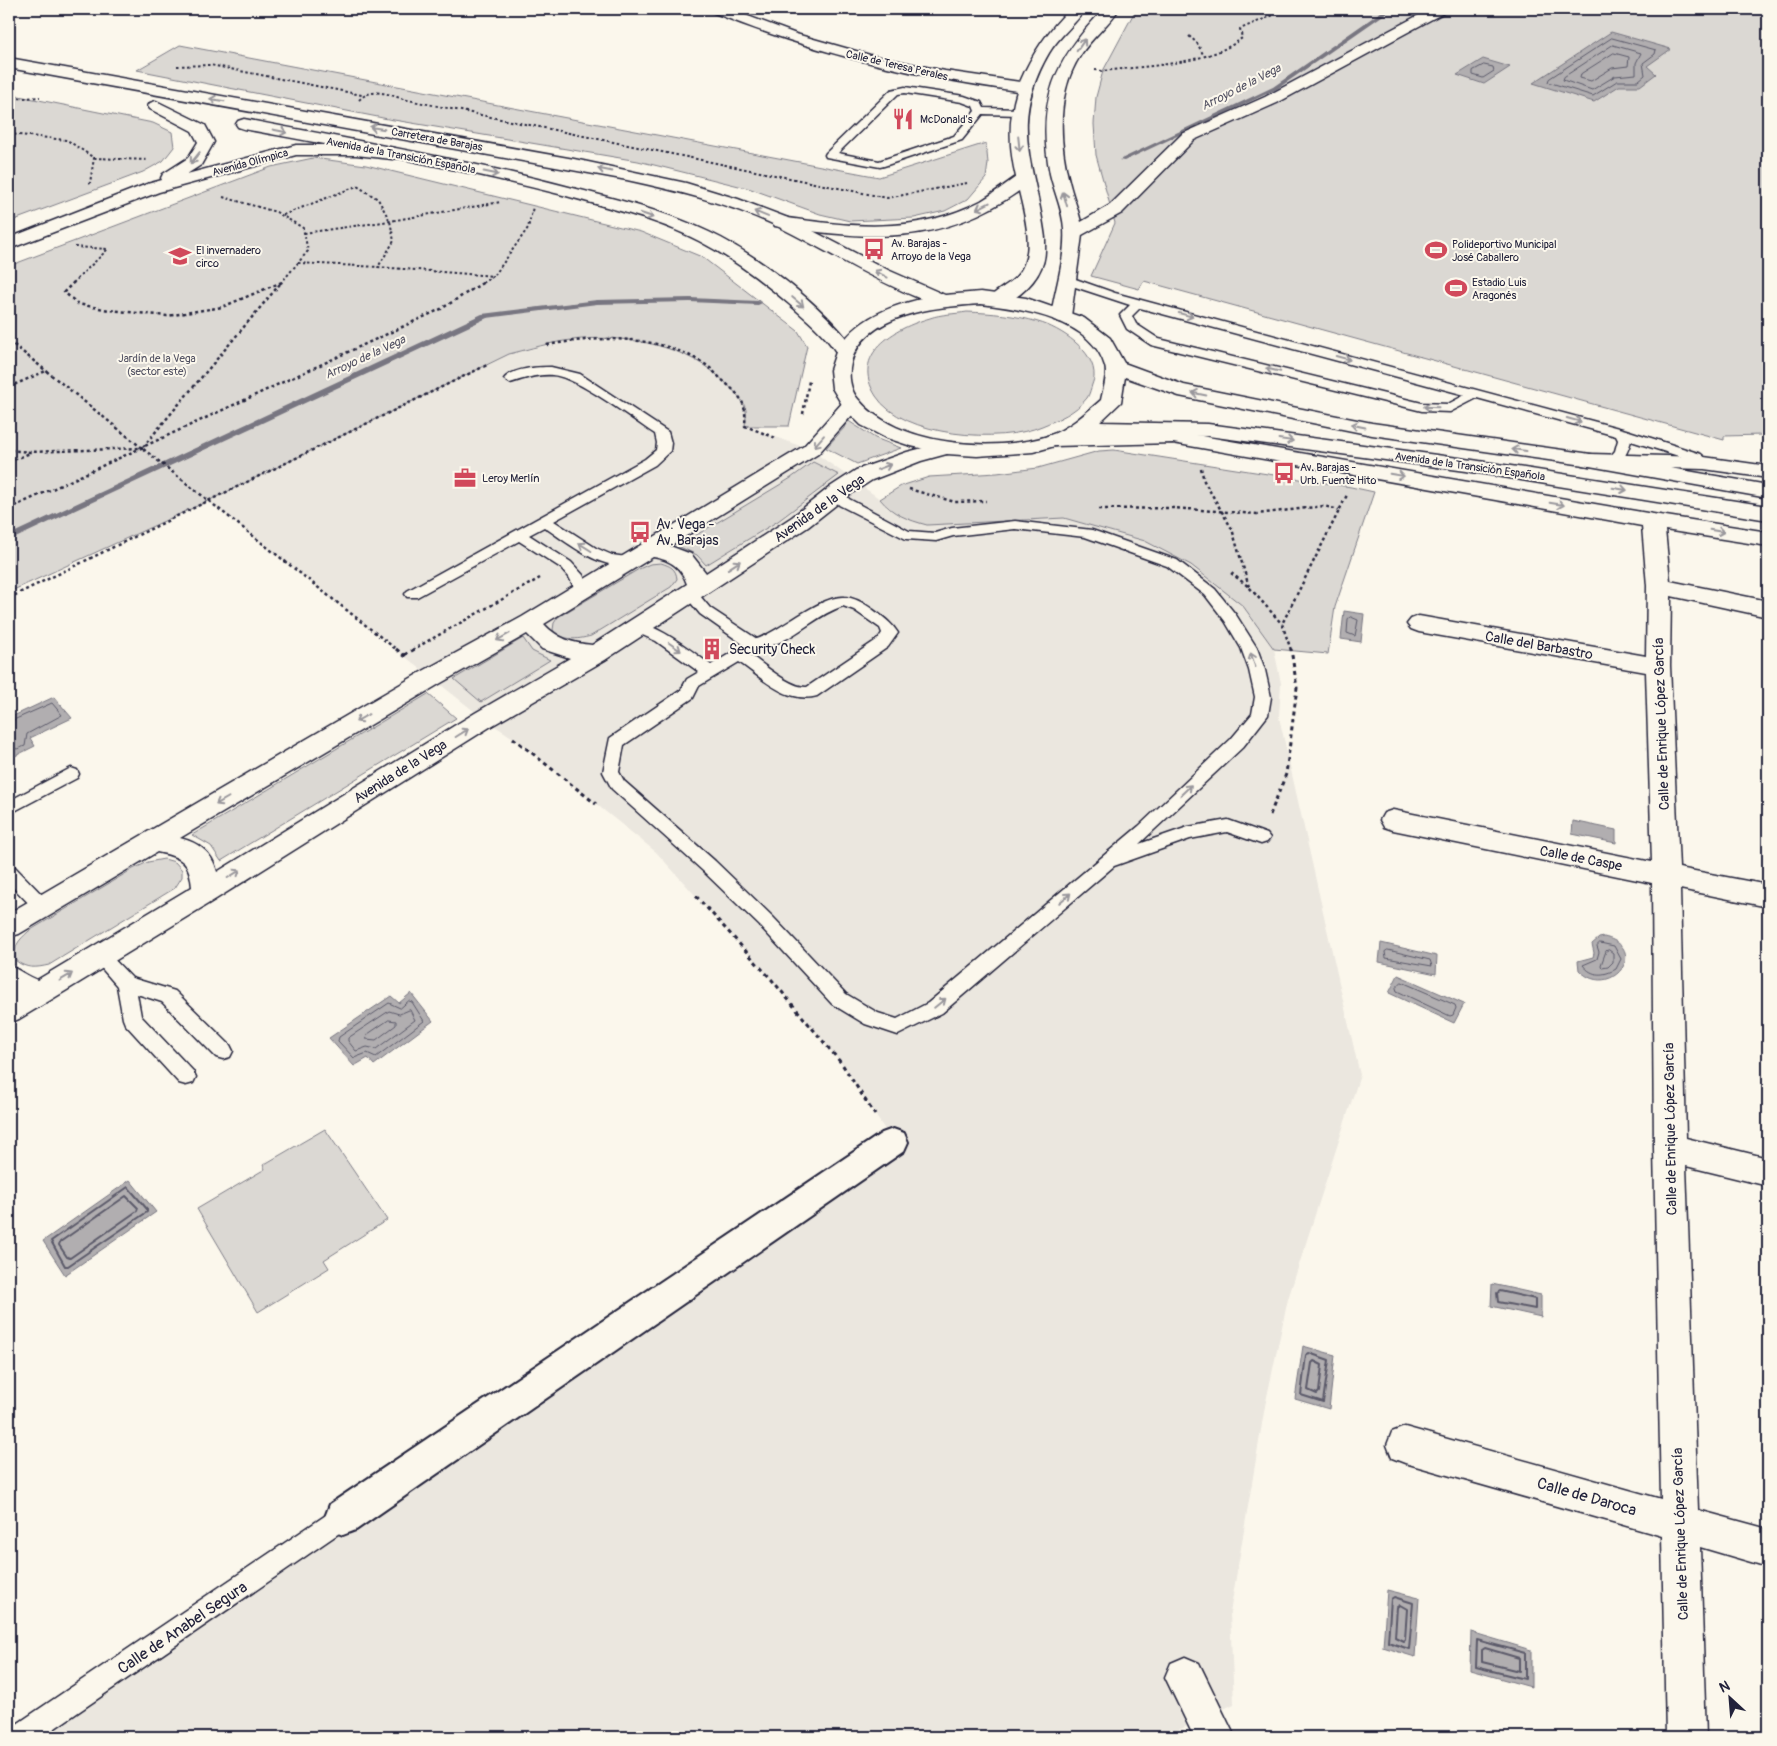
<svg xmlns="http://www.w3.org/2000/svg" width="1777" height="1746" viewBox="0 0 1777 1746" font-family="Pangolin,sans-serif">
<rect width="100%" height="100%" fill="#fbf7ec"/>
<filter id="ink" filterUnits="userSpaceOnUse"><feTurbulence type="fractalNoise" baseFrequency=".02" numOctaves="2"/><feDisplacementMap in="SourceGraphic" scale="10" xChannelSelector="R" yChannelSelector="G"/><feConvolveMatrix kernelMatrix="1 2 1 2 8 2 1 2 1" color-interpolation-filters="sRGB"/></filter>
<g filter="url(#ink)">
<polygon fill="#ebe7df" points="573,340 630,341 657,345 677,351 702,363 731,387 746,409 746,426 811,450 880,499 887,508 927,525 1064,518 1145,541 1191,565 1243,606 1274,649 1281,683 1279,717 1360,1075 1288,1299 1265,1406 1230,1613 1234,1704 1164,1737 20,1737 893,1142 842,1064 772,980 656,852 515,739 484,719 208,501 509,354"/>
<g fill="#dbd8d3" stroke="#7e7d87">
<polygon points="1136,9 1454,9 1450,12 1456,9 1768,9 1768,437 1762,435 1724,436 1724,440 1144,281 1139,289 1091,276 1115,223 1096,155 1094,124 1096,97 1103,71"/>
<polygon points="180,45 879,177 986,143 988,163 986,178 968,199 945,211 914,218 850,221 820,214 751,189 638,161 388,119 137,70"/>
<polygon points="9,94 153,123 172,132 174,147 163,161 143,172 9,222"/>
<path d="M313,158l53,7 275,67 61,25 96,74 9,15 -18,80h-44c0,-5 2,-11 1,-16 -3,-12 -20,-27 -29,-35 -38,-32 -96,-41 -145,-35 -21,2 -42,9 -63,14l-301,147 -199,91v-326l262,-99z"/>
<path d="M967,312c25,1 48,3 71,10 22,6 58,29 56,55 0,3 -2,7 -3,11 -1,3 -2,7 -4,10 -12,15 -28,21 -45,28 -41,18 -140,11 -166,-30 -27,-42 19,-68 54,-78 11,-4 25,-4 37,-6z"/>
<polygon points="847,420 875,438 901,448 857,464 826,448 844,428"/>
<path d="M1114,450l237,37 23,5 -39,115 -7,47 -54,-5 -31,-43 -52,-41 -46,-24 -81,-23 -137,7c-19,-5 -35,-11 -47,-26l21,-13 28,-9 68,-4 41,-5 61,-17z"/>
<polygon points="813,462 839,475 778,521 706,565 697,555 678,546 791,478"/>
<path d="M661,563c9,3 15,5 16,16l-6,8 -80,49c-15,4 -27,5 -38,-6l1,-7 4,-6 81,-48 11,-5z"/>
<polygon points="523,638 532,651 550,660 481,702 454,679"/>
<polygon points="428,694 456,718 221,861 211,846 192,835"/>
<path d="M164,859l11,3 7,8v7l-7,11 -126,77c-13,3 -22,4 -33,-4 -3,-15 2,-20 13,-30l104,-62 15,-7z"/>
<polygon points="325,1129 387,1220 324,1260 329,1268 258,1312 197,1209 265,1169 263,1165"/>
</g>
<g fill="#b1aeb0" stroke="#787681">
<polygon points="1611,32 1671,49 1647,66 1656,74 1640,86 1619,86 1594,102 1533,83"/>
<polygon points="1483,59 1510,67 1484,84 1457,75"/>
<polygon points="1344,611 1364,614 1361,642 1341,639"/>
<polygon points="54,697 72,718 30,738 35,746 15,756 9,748 9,718"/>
<polygon points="1573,821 1616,830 1616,843 1572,834"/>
<path d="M1604,937c48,11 6,65 -25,33l-1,-9 15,-4 1,-4 -2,-9 7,-6z"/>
<polygon points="1381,943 1437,956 1436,974 1379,962"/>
<polygon points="1398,975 1464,1004 1454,1023 1389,993"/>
<polygon points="411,993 433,1021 374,1065 368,1058 354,1066 329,1038 391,996 399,1003"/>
<polygon points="130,1180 156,1212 65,1275 43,1241"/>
<polygon points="1492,1284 1541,1295 1541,1317 1491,1306"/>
<polygon points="1303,1346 1335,1355 1329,1409 1295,1399"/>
<polygon points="1387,1590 1419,1598 1415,1657 1383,1647"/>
<polygon points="1471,1632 1531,1650 1531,1687 1470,1670"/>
</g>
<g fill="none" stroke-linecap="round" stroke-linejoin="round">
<g stroke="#5b5a6a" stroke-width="1">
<polygon points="1612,38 1656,50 1655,54 1643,63 1645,75 1638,81 1617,81 1593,96 1548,82 1549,79"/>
<polygon points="1613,45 1641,53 1636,63 1636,74 1615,76 1592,90 1563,80 1564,77"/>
<polygon points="1614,53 1629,57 1628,66 1612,68 1591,81 1580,78 1581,74"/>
<polygon points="1484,65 1493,67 1494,71 1483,78 1473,75 1473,71"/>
<polygon points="1351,617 1358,620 1355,636 1347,633 1348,619"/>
<polyline points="9,722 52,703 62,715 27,734 25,746 17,749 9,746"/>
<path d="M1600,943l14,3 7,13 -5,10c-12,7 -24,8 -33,-4l14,-6 2,-7 -2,-6z"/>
<polygon points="1388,950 1430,960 1432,966 1386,958 1385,952"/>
<polygon points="1609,950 1613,953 1613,962 1608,967 1602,968 1601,965 1606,951"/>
<polygon points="1402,982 1455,1005 1456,1008 1453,1015 1450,1016 1397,991 1396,988"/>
<polygon points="409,1001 412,1002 424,1021 376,1057 367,1053 354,1058 338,1041 339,1037 389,1003 400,1008"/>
<polygon points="410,1010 415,1020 376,1049 367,1047 356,1051 348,1041 348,1038 389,1011 399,1014"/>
<polygon points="389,1020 396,1021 396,1025 376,1040 366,1039 367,1035"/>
</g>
<g stroke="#5b5a6a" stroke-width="2">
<polygon points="128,1187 147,1209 147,1212 68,1266 65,1266 51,1241"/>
<polygon points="126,1196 138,1208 137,1211 70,1258 67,1257 59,1245 60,1242"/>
<polygon points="1500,1291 1535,1299 1535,1309 1498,1302 1497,1293"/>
<polygon points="1309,1353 1329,1360 1323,1402 1301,1395 1306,1355"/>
<polygon points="1314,1361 1322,1365 1319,1392 1317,1394 1308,1390 1312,1363"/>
<polygon points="1394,1597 1413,1603 1409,1649 1388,1642 1391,1599"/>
<polygon points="1400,1605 1407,1609 1405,1639 1403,1641 1395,1637 1397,1607"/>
<polygon points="1477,1640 1525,1653 1525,1679 1476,1667"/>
<polygon points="1485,1648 1519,1658 1519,1671 1482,1662 1482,1650"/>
</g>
<g fill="#787681" fill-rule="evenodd">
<polygon points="1385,9 1392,9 1277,89 1124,161 1119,160 1273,87"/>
<polygon points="690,298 758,301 762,303 758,305 690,302 597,304 487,318 9,541 9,535 482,314 597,300"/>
</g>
<g stroke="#22223b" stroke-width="3">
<g id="service">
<path d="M905,87l59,9 17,6 3,6 35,1 5,3 -5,3 -36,-1 -21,26 -78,26 -4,1 -54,-10 -1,-2 1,-2 65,-63zM905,93l57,9 11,4 2,5 -21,25 -75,25 -41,-8 60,-59z"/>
<path d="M1067,276l48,17 511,137 75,24 10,9 -2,3h-10l-8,-6 -60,-19c-3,9 -6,20 -17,23l-7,-4 8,-9 3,-11 -2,-4 -139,-38 -27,14 -28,-1 -271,-66 -24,-16 -7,-14 10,-10 -67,-22 -2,-3zM1140,308l325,87 -17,9 -26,-1 -263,-64 -23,-15 -4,-8z"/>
<path d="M551,367l29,7 88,58 3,11 -1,8 -15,14 -101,56 42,27 16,7 22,3 2,3 -2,3c-32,9 -65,-21 -90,-37l-15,8 42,27 12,13 6,15 -2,3h-10l-8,-16 -8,-9 -42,-27 -102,56h-10l-2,-3 2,-3 238,-132 11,-9 1,-7 -2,-9c-23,-15 -79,-58 -103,-59 -15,-1 -28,4 -42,8l-6,-4c9,-11 33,-12 47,-12z"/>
<path d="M838,488l5,1 6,10 60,32 26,2 17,-5 63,-7 77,9 85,30 38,29 21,26 21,33 8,22 6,27 -3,18 -25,32 -104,97 49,-17 40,-7 39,14 3,4 -3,4 -6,2 -34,-12 -37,7 -76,27 -172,147 -44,22 -33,-11 -33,-20 -71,-77 -58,-56 -91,-82 -9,-17 7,-34 71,-48 6,-11 12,-7 -43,-31 -25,-11 -3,-3 3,-3c20,-6 63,29 80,41l33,-20 -44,-31 -17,-21 2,-3h10l15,18 47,31c23,-8 65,-44 87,-42 10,0 21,7 28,12 11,8 19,13 26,24l-10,14 -71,49c-30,8 -55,-18 -78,-34l-40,24 -6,12 -69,47 -5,27 5,9 91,80 58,56 73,77 32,19 19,6 31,-16 211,-177 92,-87 21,-25 3,-17 -6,-27 -8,-22 -16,-27 -20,-26 -38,-29 -82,-29 -70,-8 -62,7 -17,5 -30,-2 -67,-34 -8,-13zM843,606l11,4 26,18 2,5 -4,6 -71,48c-17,1 -42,-22 -57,-32 10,-6 20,-9 30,-13 22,-10 39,-28 63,-36z"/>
<polygon points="71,768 77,770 79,774 77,778 9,814 9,801"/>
<polygon points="9,865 15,867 49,902 52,907 49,912 43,914 37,912 9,883"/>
<polygon points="100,949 106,951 132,978 175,991 230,1045 233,1051 230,1057 223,1059 216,1057 162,1002 137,994 141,1016 193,1071 196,1077 193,1083 186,1085 179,1083 125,1024 123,1019 117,986 91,956 94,951"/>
<polygon points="343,1505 351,1509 355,1517 351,1525 42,1737 9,1737 11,1728 335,1509"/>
</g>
</g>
<g stroke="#22223b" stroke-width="4">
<polygon id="pedestrian" points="893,1129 904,1133 908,1142 904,1151 356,1530 343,1535 330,1530 325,1517 330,1504 882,1133"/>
</g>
<g stroke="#22223b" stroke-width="3">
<g id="minor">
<path d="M710,9h19l67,25 74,21 75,16 75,11c12,-28 28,-52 50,-73h15c-8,14 -26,27 -36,44 -42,72 -13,112 -4,185 0,10 1,21 -4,30 -7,17 -32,41 -51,36l-2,-4c6,-9 19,-14 27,-22 22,-21 10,-61 4,-87 -79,55 -147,49 -238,36l-6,-1 -3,-4 3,-4 6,-1c71,10 134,18 200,-16 12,-7 23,-16 35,-24 -7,-29 -8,-57 1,-86 -106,-15 -207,-39 -305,-79z"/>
<path d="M1104,9h15c-11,17 -28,29 -39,47 -24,37 -21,88 -10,129 3,12 8,24 11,37l29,-17 72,-71 83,-37 165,-88h17l-2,3 -168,91 -83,37 -72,73 -40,22 -11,81 -3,4 -7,2 -7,-2 -3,-4c4,-28 15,-58 13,-87 -1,-19 -10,-37 -14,-55 -14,-72 4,-114 54,-165z"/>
<polygon points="156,101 205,125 214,142 201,165 187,174 296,145 356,145 398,150 400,154 398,158 392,159 356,155 296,155 159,192 9,249 9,238 147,184 162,180 161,178 163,174 188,158 198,142 192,131 150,109 148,106 150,103"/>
<path d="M851,399l7,2 3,4 -43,49 -148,92 21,8 15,19 86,-56 38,-30 26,-17 51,-18 40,-10 7,2 4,4 -4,4 -33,9 -49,19 -26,17 -38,30 -203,133 -112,65 -277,174 -167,102 -30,18 -10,4v-27l3,-1 -3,-1v-28c10,3 17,10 28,14l155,-93c-2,-26 -11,-30 -35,-35l-138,82 -10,3v-24l414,-242 99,-54 282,-171 40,-45zM653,557c18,3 28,10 34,27l-95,61c-20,-2 -34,-6 -48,-21zM527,634l15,15 28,9 -95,55 -258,159c-5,-20 -18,-29 -37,-34l261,-155z"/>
<polygon points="1173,431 1653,514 1768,532 1768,546 1665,530 1670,581 1768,601 1768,617 1671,596 1670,666 1679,868 1768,885 1768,907 1680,889 1686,1138 1768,1158 1768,1186 1686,1166 1698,1510 1768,1529 1768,1567 1700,1547 1706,1737 1666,1737 1662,1536 1405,1463 1392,1458 1387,1445 1392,1432 1405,1427 1661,1499 1654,1148 1652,883 1393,830 1384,827 1380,820 1384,813 1393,810 1652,862 1646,672 1419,632 1411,629 1407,624 1411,619 1419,616 1646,656 1647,586 1642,526 1173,443 1054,446 1047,444 1044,440 1047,436 1054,434"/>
<polygon points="1590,454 1704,457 1768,466 1768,478 1704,469 1590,466 1582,465 1579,460 1582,455"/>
<polygon points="1185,1657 1199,1663 1235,1737 1194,1737 1165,1677 1171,1663"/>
</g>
</g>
<g stroke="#22223b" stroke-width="3">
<path id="primary" d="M9,58l565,101 112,24 52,16 50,19 100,52 57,25 36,-3 45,6 58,20 26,20 14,25 60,22 188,38 212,30 184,32v13l-184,-33 -212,-30 -193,-39 -54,-19 -4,25 -21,20 108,2 258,35 302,47v14l-302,-49 -258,-35 -125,-2 -21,10 -29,8 -56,4 -30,-2 -36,-8 -27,-9 -23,-12 -17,-17 -12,-20 -2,-18 6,-18c-12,-19 -30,-33 -47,-48 -28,-24 -57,-46 -90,-63 -42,-22 -90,-33 -136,-46 -105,-27 -212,-46 -319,-66l-6,-2 -2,-3 2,-3 6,-2c109,21 218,40 325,68 47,12 96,24 140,45 45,21 105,67 137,106 20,-23 46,-32 75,-39 -50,-20 -95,-49 -144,-73 -47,-22 -99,-35 -150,-46l-618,-112zM981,304c41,5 111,15 124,62 3,9 -2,24 -4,34 -16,14 -33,29 -53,36 -54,17 -152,10 -190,-37 -8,-9 -10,-24 -7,-36 14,-51 87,-56 130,-59z"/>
</g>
<g stroke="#22223b" stroke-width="2" stroke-dasharray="2.5 2.5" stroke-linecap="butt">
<polyline points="1266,9 1278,13"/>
<polyline points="1189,36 1197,43 1204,56"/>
<polyline points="177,66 210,65 362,95"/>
<path d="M1095,70l8,1c41,-5 106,-6 139,-33l-2,-9 48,-20"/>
<polyline points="9,99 40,97"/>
<path d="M359,100c13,-13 29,-6 44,-1l484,99 80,-15"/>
<polyline points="9,134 67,140 94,158 90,183 88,185"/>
<polyline points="94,158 148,160"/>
<polyline points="223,197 276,212 303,228 308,251 281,283"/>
<polyline points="283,215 357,186 378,199 390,221 394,241 378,267 494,276"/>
<polyline points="304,233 390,221 501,202"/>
<polyline points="298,263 378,267"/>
<polyline points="73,283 108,249 75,247"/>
<polyline points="482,283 494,276 528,228 533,207"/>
</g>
<g stroke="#22223b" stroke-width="2.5" stroke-dasharray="3 3" stroke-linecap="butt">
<polyline points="74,282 64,292 78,304 109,310 167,316 222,307 282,282"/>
<polyline points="280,284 142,448 397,650"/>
<polyline points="9,341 142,448 30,452 9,450"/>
<path d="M547,345c52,-9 110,-11 156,18 7,4 12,10 17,15 19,17 27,22 25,48l31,12"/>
<polyline points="9,387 46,371"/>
<polyline points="803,414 809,381"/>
<polyline points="9,462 30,453"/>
<polyline points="1201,468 1204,481 1232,529 1249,587"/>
<polyline points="909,489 955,502 986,501"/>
<polyline points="9,509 441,309 484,282"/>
<polyline points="1099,509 1173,508 1257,514 1324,506 1339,510"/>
<polyline points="1231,573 1249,587 1282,624"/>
<polyline points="9,598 489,364"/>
<polyline points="412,650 540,578"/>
<polyline points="1291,650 1282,624 1347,495"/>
</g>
<g stroke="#22223b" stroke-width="3" stroke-dasharray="4 4" stroke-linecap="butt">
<polyline points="396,649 406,657"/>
<polyline points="404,655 415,649"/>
<polyline points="513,738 596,804"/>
<polyline points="1270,815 1286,774 1297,688 1291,649"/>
<polyline points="696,896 772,980 842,1064 875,1115"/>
</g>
<use href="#service" fill="#fbf7ec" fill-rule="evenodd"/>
<use href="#pedestrian" fill="#fbf7ec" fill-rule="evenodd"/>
<use href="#minor" fill="#fbf7ec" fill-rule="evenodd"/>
<use href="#primary" fill="#fbf7ec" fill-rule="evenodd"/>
</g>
<defs><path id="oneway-shaft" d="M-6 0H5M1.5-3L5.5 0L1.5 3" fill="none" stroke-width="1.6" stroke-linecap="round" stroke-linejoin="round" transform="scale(1.25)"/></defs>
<g stroke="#99979c">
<use href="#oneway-shaft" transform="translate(1081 45) rotate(-55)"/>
<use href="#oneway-shaft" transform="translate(217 100) rotate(-170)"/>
<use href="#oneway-shaft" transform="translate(377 128) rotate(-170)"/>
<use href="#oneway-shaft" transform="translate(280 131) rotate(11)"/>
<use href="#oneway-shaft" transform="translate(1019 144) rotate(84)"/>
<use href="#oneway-shaft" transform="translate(195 158) rotate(129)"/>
<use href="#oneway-shaft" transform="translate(605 170) rotate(-168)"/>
<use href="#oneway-shaft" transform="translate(491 173) rotate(11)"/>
<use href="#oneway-shaft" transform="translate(1065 199) rotate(-106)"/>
<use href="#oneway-shaft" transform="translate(983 206) rotate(153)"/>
<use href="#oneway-shaft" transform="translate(761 214) rotate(-158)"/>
<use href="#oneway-shaft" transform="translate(647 215) rotate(18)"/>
<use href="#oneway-shaft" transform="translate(881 274) rotate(-152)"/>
<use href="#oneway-shaft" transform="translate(798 302) rotate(40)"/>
<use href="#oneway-shaft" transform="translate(1186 315) rotate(15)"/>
<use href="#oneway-shaft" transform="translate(1343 358) rotate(15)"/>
<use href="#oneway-shaft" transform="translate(1273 370) rotate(-166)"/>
<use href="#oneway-shaft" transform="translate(1199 394) rotate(-169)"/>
<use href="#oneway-shaft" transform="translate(1431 407) rotate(-178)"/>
<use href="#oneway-shaft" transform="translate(1574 420) rotate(15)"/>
<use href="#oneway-shaft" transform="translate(1358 426) rotate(-169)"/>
<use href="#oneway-shaft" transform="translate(1286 440) rotate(8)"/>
<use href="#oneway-shaft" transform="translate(819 441) rotate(131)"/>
<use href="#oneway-shaft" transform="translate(1519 450) rotate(-172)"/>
<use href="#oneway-shaft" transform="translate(884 467) rotate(-21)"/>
<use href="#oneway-shaft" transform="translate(1397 475) rotate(10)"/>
<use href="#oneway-shaft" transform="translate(1620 489) rotate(9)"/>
<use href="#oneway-shaft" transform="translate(1557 504) rotate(10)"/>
<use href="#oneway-shaft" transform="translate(1717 531) rotate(9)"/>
<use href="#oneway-shaft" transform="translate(585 547) rotate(-148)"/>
<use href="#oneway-shaft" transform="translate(734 565) rotate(-33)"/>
<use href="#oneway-shaft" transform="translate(503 637) rotate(151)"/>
<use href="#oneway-shaft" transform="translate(675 647) rotate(35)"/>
<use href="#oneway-shaft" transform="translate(1253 660) rotate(-109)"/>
<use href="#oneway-shaft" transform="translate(362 718) rotate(150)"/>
<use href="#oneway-shaft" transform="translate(462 733) rotate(-32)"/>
<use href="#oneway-shaft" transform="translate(1186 790) rotate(-44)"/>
<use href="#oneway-shaft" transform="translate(222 801) rotate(150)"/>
<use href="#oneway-shaft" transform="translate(234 874) rotate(-32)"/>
<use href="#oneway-shaft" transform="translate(1065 898) rotate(-40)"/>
<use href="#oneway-shaft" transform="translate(66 977) rotate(-31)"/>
<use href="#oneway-shaft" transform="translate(940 1003) rotate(-39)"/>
</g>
</g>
<defs>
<g id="restaurant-bare" transform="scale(1.725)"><path d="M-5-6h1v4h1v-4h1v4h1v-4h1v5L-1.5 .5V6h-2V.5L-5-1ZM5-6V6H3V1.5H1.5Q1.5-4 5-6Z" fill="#d1495b" stroke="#fbf7ec" stroke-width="2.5" paint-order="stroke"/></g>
<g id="bus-bare" transform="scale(1.725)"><path d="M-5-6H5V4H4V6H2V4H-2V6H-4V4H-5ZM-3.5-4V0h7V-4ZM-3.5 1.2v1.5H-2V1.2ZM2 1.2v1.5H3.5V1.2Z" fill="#d1495b" stroke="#fbf7ec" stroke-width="2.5" paint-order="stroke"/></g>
<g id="stadium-bare" transform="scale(1.725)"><path d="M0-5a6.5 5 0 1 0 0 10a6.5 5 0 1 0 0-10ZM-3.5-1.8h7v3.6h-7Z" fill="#d1495b" stroke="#fbf7ec" stroke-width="2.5" paint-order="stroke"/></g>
<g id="school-bare" transform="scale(1.725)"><path d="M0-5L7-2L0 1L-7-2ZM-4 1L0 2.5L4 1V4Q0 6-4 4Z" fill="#d1495b" stroke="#fbf7ec" stroke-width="2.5" paint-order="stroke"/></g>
<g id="office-bare" transform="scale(1.725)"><path d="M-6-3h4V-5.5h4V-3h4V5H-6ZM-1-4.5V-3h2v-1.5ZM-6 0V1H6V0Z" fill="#d1495b" stroke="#fbf7ec" stroke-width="2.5" paint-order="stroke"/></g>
<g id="building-bare" transform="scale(1.725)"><path d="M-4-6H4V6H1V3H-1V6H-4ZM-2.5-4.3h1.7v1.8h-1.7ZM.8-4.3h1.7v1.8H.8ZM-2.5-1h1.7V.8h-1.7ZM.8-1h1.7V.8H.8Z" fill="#d1495b" stroke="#fbf7ec" stroke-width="2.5" paint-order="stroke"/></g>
</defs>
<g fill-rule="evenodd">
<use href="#restaurant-bare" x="903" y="119"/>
<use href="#bus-bare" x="874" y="249"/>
<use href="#stadium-bare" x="1436" y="250"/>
<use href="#school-bare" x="180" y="256"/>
<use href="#stadium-bare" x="1456" y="288"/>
<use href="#bus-bare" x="1284" y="473"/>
<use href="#office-bare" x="465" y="478"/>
<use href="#bus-bare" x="640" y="532"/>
<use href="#building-bare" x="712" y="649"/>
</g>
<g text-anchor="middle" stroke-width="4" stroke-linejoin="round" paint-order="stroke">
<g font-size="11" fill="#22223b" stroke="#fbf7ec">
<text transform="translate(897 65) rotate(13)" y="4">Calle de Teresa Perales</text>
<text transform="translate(437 139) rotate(10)" y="4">Carretera de Barajas</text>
<text transform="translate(401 155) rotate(11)" y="4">Avenida de la Transición Española</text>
<text transform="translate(250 162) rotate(-15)" y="4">Avenida Olímpica</text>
<text transform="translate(1470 466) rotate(8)" y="4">Avenida de la Transición Española</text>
</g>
<g font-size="11" fill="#22223b" stroke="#fbf7ec" text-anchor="start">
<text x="920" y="123">McDonald's</text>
<text x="891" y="247">Av. Barajas -<tspan x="891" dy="13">Arroyo de la Vega</tspan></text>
<text x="1452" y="248">Polideportivo Municipal<tspan x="1452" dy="13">José Caballero</tspan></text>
<text x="196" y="254">El invernadero<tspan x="196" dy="13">circo</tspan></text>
<text x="1472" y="286">Estadio Luis<tspan x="1472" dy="13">Aragonés</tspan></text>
<text x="1300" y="471">Av. Barajas -<tspan x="1300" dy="13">Urb. Fuente Hito</tspan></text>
<text x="482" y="482">Leroy Merlín</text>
</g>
<g font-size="11" fill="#505061" stroke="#fbf7ec">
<text x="157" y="362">Jardín de la Vega<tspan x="157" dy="13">(sector este)</tspan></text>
</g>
<g font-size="12" font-style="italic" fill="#545364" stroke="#fbf7ec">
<text transform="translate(1241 87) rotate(-27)" y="4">Arroyo de la Vega</text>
<text transform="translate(365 357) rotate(-25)" y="4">Arroyo de la Vega</text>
</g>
<g font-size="14" fill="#22223b" stroke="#fbf7ec">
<text transform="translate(819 508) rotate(-35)" y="5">Avenida de la Vega</text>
<text transform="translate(1539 645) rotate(10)" y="5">Calle del Barbastro</text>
<text transform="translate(1661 724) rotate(-92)" y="5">Calle de Enrique López García</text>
<text transform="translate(400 771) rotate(-32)" y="5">Avenida de la Vega</text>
<text transform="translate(1581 858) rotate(11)" y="5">Calle de Caspe</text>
<text transform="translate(1670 1129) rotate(-91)" y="5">Calle de Enrique López García</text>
<text transform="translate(1680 1534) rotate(-92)" y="5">Calle de Enrique López García</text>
</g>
<g font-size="14" fill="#22223b" stroke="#fbf7ec" text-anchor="start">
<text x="656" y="529">Av. Vega -<tspan x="656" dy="16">Av. Barajas</tspan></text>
<text x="729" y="654">Security Check</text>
</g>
<g font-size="16" fill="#22223b" stroke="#fbf7ec">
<text transform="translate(1587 1496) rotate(16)" y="6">Calle de Daroca</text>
<text transform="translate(182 1627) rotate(-34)" y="6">Calle de Anabel Segura</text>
</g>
</g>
<rect width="1777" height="1746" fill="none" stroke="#fbf7ec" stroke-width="30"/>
<rect x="15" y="15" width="1747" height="1716" fill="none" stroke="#22223b" stroke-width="2" filter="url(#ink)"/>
<g transform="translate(1730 1698) rotate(334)" stroke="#fbf7ec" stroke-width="4" paint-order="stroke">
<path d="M0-4L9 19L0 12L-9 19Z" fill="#22223b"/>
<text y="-8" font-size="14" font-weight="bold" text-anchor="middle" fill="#22223b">N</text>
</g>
</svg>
